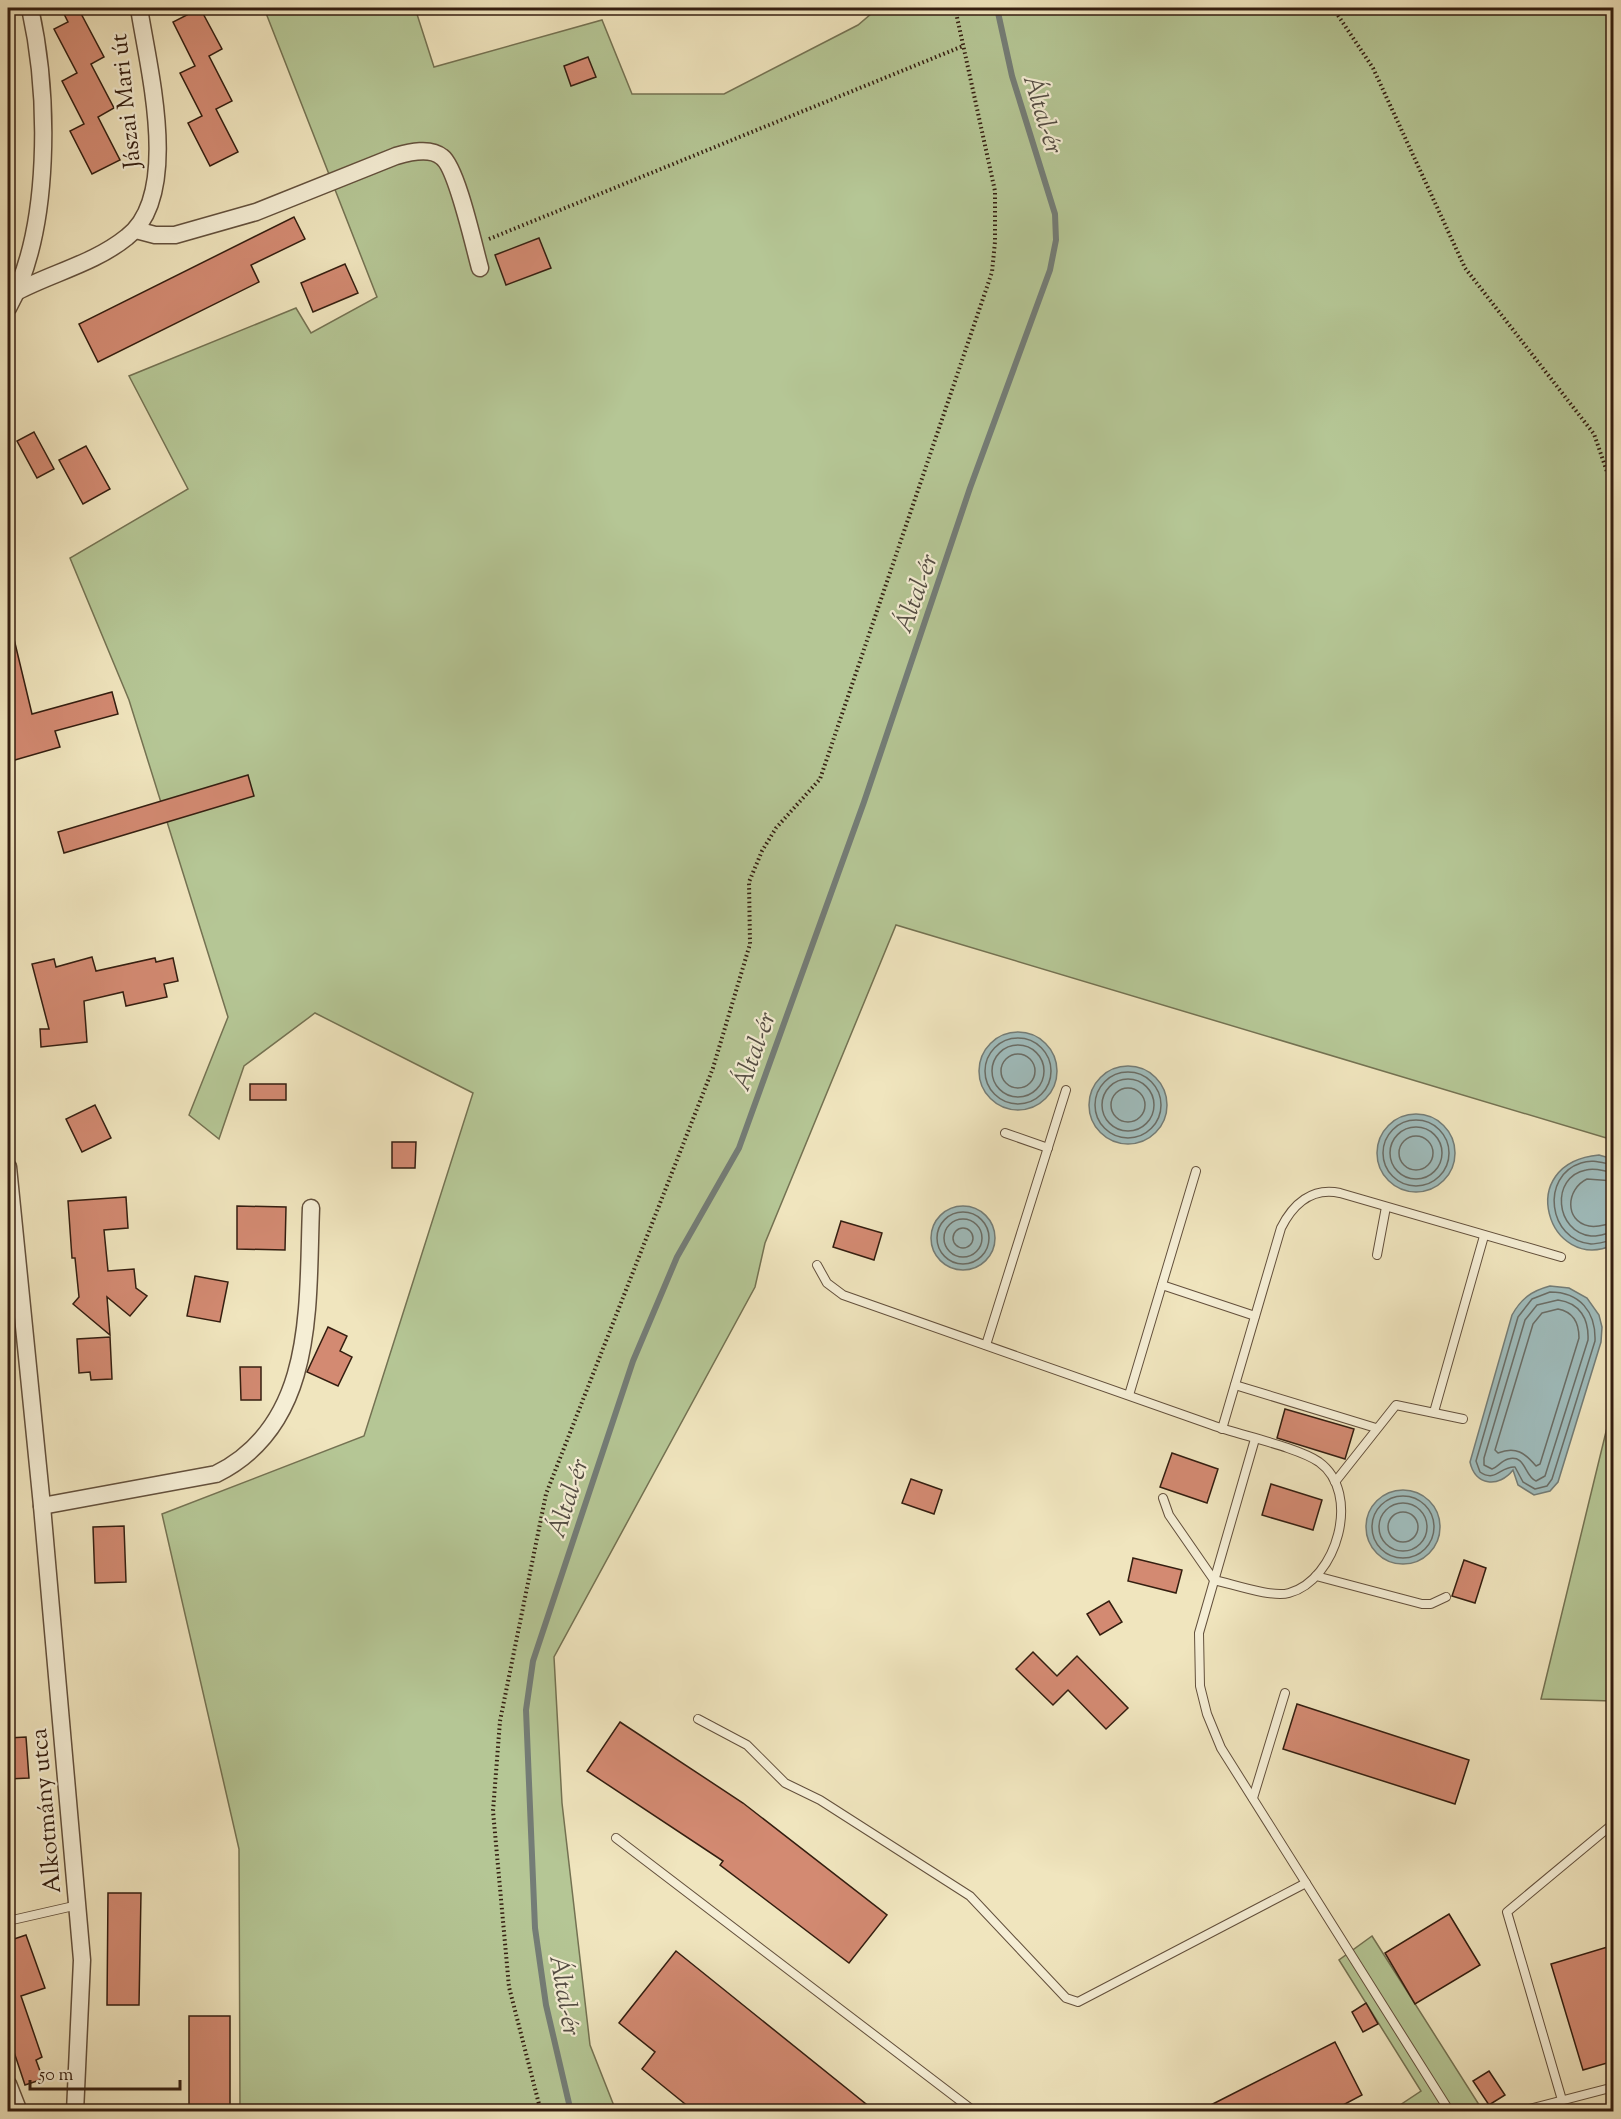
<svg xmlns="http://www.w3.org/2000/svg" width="1621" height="2119" viewBox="0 0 1621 2119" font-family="'Sorts Mill Goudy',serif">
<rect width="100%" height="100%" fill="#f0e5be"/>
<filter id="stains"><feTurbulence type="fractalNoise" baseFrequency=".00333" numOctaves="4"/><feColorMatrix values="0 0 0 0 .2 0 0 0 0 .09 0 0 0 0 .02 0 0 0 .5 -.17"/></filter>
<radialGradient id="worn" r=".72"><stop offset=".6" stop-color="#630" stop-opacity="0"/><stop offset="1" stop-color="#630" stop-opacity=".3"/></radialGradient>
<g fill="#b5c695" stroke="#747252" stroke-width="1.5">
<polygon points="264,8 415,8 434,67 602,20 632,94 724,94 858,25 878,8 1613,8 1613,1140 896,925 765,1243 755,1287 554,1657 562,1803 590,2045 616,2111 240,2111 239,1849 162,1514 364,1436 473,1093 315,1013 244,1066 219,1139 189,1115 228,1017 129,700 70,558 188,489 129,376 296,308 311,333 377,297"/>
<polygon points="1613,1403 1613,1701 1541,1699"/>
<polygon points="1372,1936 1483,2111 1391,2111 1421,2091 1339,1960"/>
</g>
<g fill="#9fbcbc" stroke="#747d77" stroke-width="1.5">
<circle cx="1018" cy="1071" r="39"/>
<circle cx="1128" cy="1105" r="39"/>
<circle cx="1416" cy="1153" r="39"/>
<path d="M1599,1155l14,4v86c-64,29 -101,-82 -14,-90z"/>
<circle cx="963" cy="1238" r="32"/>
<path d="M1550,1286l19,2 18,10 12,17 3,12 -1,15 -43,140 -8,9 -16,4 -16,-10 -5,-15c-14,18 -38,16 -43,-8l42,-147c9,-16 19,-24 38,-29z"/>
<circle cx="1403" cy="1527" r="37"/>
</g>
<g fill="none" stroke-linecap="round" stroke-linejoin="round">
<g stroke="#6a6d66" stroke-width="1.5">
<circle cx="1018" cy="1071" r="33"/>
<circle cx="1018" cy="1071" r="26"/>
<circle cx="1018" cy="1071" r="17"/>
<circle cx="1128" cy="1105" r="33"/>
<circle cx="1128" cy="1105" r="26"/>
<circle cx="1128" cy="1105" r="17"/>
<circle cx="1416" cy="1153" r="33"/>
<circle cx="1416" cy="1153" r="26"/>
<circle cx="1416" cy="1153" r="17"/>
<path d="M1614,1165c-12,-2 -21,-6 -33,-2 -41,13 -33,77 10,81 8,0 15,-3 23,-4"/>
<path d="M1614,1172c-10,0 -18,-5 -28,-2 -36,7 -31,62 5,66 8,1 15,-3 23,-4"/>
<path d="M1614,1181l-27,-2c-21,10 -23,42 2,47 9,2 16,-2 25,-3"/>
<circle cx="963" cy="1238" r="26"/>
<circle cx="963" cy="1238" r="19"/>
<circle cx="963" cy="1238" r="10"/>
<path d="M1550,1292c30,0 46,20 45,49l-43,138 -5,7 -12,3 -12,-7 -8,-15c-15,-1 -19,16 -35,5l-4,-11 42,-144 14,-18z"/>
<path d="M1558,1300c22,3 31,19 30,40l-43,136 -9,5c-12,-5 -10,-27 -28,-22 -7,2 -10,8 -16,10l-8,-4v-7l41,-138 12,-15z"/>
<path d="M1558,1309c16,3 21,14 21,29l-39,126 -4,2c-11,-13 -20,-20 -38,-13l-3,-3 38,-126 9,-11z"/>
<circle cx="1403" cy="1527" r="31"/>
<circle cx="1403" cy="1527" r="24"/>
<circle cx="1403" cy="1527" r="15"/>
</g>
<polyline stroke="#747d77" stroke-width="6" points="571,2112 546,2005 535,1928 526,1710 533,1661 633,1361 677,1257 739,1148 864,802 970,488 1050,270 1056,240 1055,214 1012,76 997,8"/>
</g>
<g fill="#d38a72" stroke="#341e10" stroke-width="1.5">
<polygon points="61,8 78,8 104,57 91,64 114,108 98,117 120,160 92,174 70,131 84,124 62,81 77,73 54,29 68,22"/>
<polygon points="183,8 200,8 222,49 209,56 232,101 216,109 238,152 210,166 188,123 202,116 180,73 195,66 173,22 187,15"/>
<polygon points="588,57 596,77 571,86 564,66"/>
<polygon points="294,217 305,239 251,265 259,282 98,362 79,324"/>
<polygon points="539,238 551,268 506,285 495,255"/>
<polygon points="345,264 358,293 313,312 301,283"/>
<polygon points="34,432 54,469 37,478 17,441"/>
<polygon points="86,446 110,489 83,504 59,460"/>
<polygon points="14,639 32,714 112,692 118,714 55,731 60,747 8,762 8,640"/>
<polygon points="248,775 254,796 64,853 58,832"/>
<polygon points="92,957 96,971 155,958 156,962 173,958 178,981 164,984 167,997 126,1006 123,992 84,1001 87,1042 41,1047 40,1029 49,1029 32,964 54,959 56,967"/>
<rect x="250" y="1084" width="36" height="16"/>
<polygon points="95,1105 111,1138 82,1152 66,1119"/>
<polygon points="392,1142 416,1142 415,1168 392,1168"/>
<polygon points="126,1197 128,1228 104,1230 108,1271 134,1269 136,1288 147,1296 130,1316 107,1297 110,1335 73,1304 79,1297 75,1258 72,1258 68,1201"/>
<polygon points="237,1206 286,1207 285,1250 237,1249"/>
<polygon points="841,1221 882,1233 874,1260 833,1247"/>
<polygon points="195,1276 228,1282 220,1322 187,1316"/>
<polygon points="328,1327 347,1336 340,1351 352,1357 338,1386 307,1372"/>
<polygon points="110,1337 112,1379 91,1380 90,1372 79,1373 77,1339"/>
<polygon points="240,1367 261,1367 261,1400 241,1400"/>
<polygon points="1285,1409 1354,1429 1345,1459 1277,1438"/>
<polygon points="1172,1453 1218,1469 1207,1503 1160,1487"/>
<polygon points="911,1479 942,1490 934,1514 902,1503"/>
<polygon points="1271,1484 1322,1500 1313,1530 1262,1515"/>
<polygon points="124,1526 126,1582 95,1583 93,1527"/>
<polygon points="1133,1558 1182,1570 1176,1593 1128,1581"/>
<polygon points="1464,1560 1486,1568 1475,1603 1452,1596"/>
<polygon points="1109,1601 1122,1622 1100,1635 1087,1614"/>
<polygon points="1033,1652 1057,1676 1077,1656 1128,1708 1106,1729 1068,1690 1053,1705 1016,1669"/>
<polygon points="1297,1704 1469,1760 1455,1804 1283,1749"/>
<polygon points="620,1722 743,1803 887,1915 849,1963 720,1865 723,1861 587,1771"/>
<polygon points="26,1737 29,1778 8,1779 8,1738"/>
<polygon points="108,1893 141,1893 139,2005 107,2005"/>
<polygon points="1449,1914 1480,1965 1415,2004 1385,1953"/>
<polygon points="26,1935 45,1988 21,1996 42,2057 36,2060 43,2079 25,2085 8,2034 8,1941"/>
<polygon points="1614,1945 1614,2061 1583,2070 1551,1964"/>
<polygon points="676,1951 876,2112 695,2112 642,2069 655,2052 619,2023"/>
<polygon points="1366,2003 1378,2024 1363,2032 1352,2012"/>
<rect x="189" y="2016" width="41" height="95"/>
<polygon points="1335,2042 1362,2095 1330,2112 1197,2112"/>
<polygon points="1489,2071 1505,2095 1489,2105 1473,2081"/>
</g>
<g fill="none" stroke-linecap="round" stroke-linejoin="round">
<g stroke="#63503c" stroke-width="10">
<g id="lane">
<polyline points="1005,1133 1048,1148"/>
<polyline points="1377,1255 1386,1207"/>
<path d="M817,1265l10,18 16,12c123,43 246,86 369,130 27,10 85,22 107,37 43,31 18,118 -30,131 -17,5 -56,-9 -75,-13l-45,-65 -6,-17"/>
<polyline points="1162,1285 1255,1316"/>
<polyline points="986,1345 1066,1090"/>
<polyline points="1235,1385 1376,1428"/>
<polyline points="1129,1395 1196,1171"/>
<polyline points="1434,1412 1484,1236"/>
<path d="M1222,1429l59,-201c12,-24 31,-41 59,-35l221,64"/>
<polyline points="1255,1439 1199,1633 1200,1686 1207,1714 1221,1748 1450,2112"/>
<polyline points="1335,1482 1396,1405 1463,1419"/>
<polyline points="1316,1576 1422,1604 1431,1604 1446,1597"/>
<polyline points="698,1719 747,1745 785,1783 820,1800 970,1896 1066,1998 1078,2002 1306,1883"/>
<polyline points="1253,1798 1285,1693"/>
<polyline points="616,1838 975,2112"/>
<polyline points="8,1921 78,1905"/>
<polyline points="1562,2100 1507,1912 1614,1823"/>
<polyline points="1518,2112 1614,2087"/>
</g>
</g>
<g stroke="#63503c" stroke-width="19">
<g id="street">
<path d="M136,230l19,5h20l81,-23 140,-56c14,-4 34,-9 46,1 15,11 32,90 38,111"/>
<path d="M16,292c36,-19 79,-29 111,-55 55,-42 21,-170 12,-229"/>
<path d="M8,308c44,-79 41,-214 22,-300"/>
<polyline points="8,1167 42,1506 82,1960 75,2112"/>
<path d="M42,1506l174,-32c101,-50 91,-170 95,-266"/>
<polyline points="8,2084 19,2112"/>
</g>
</g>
<g stroke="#341e10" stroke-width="4" stroke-dasharray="1.5 3" stroke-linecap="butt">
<polyline points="1333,8 1373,68 1465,268 1594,434 1614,492"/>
<polyline points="489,239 963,46"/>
<polyline points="541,2112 509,1987 493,1811 500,1721 546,1494 713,1068 750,944 749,882 762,851 776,828 820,779 992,272 995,242 995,191 955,8"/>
</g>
<use href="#lane" stroke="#f5eed5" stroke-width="8"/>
<use href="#street" stroke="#f5eed5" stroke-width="16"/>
</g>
<g text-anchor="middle" stroke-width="4.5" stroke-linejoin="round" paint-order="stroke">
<g font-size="24" fill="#341e10" stroke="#f5eed5">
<text transform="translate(125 101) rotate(-96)" y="8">Jászai Mari út</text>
<text transform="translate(45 1811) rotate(-95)" y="8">Alkotmány utca</text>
</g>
<g font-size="26" font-style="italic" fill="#544d44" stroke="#f5eed5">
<text transform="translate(1044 114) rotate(73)" y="9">Által-ér</text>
<text transform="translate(915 593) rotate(-70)" y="9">Által-ér</text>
<text transform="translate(753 1051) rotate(-70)" y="9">Által-ér</text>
<text transform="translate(567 1498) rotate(-72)" y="9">Által-ér</text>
<text transform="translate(566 1995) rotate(80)" y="9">Által-ér</text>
</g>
</g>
<rect width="1621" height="2119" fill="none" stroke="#f0e5be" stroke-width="30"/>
<rect x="9" y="9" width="1603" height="2101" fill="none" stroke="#341e10" stroke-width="3"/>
<rect x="15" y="15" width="1591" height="2089" fill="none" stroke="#341e10" stroke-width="1.5"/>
<path d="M30 2080v9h150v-9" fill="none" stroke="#341e10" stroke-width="3"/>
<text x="39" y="2080" font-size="18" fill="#341e10" stroke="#f5eed5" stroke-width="4.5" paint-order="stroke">50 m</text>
<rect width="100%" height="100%" filter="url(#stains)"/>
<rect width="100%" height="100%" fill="url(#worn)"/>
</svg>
